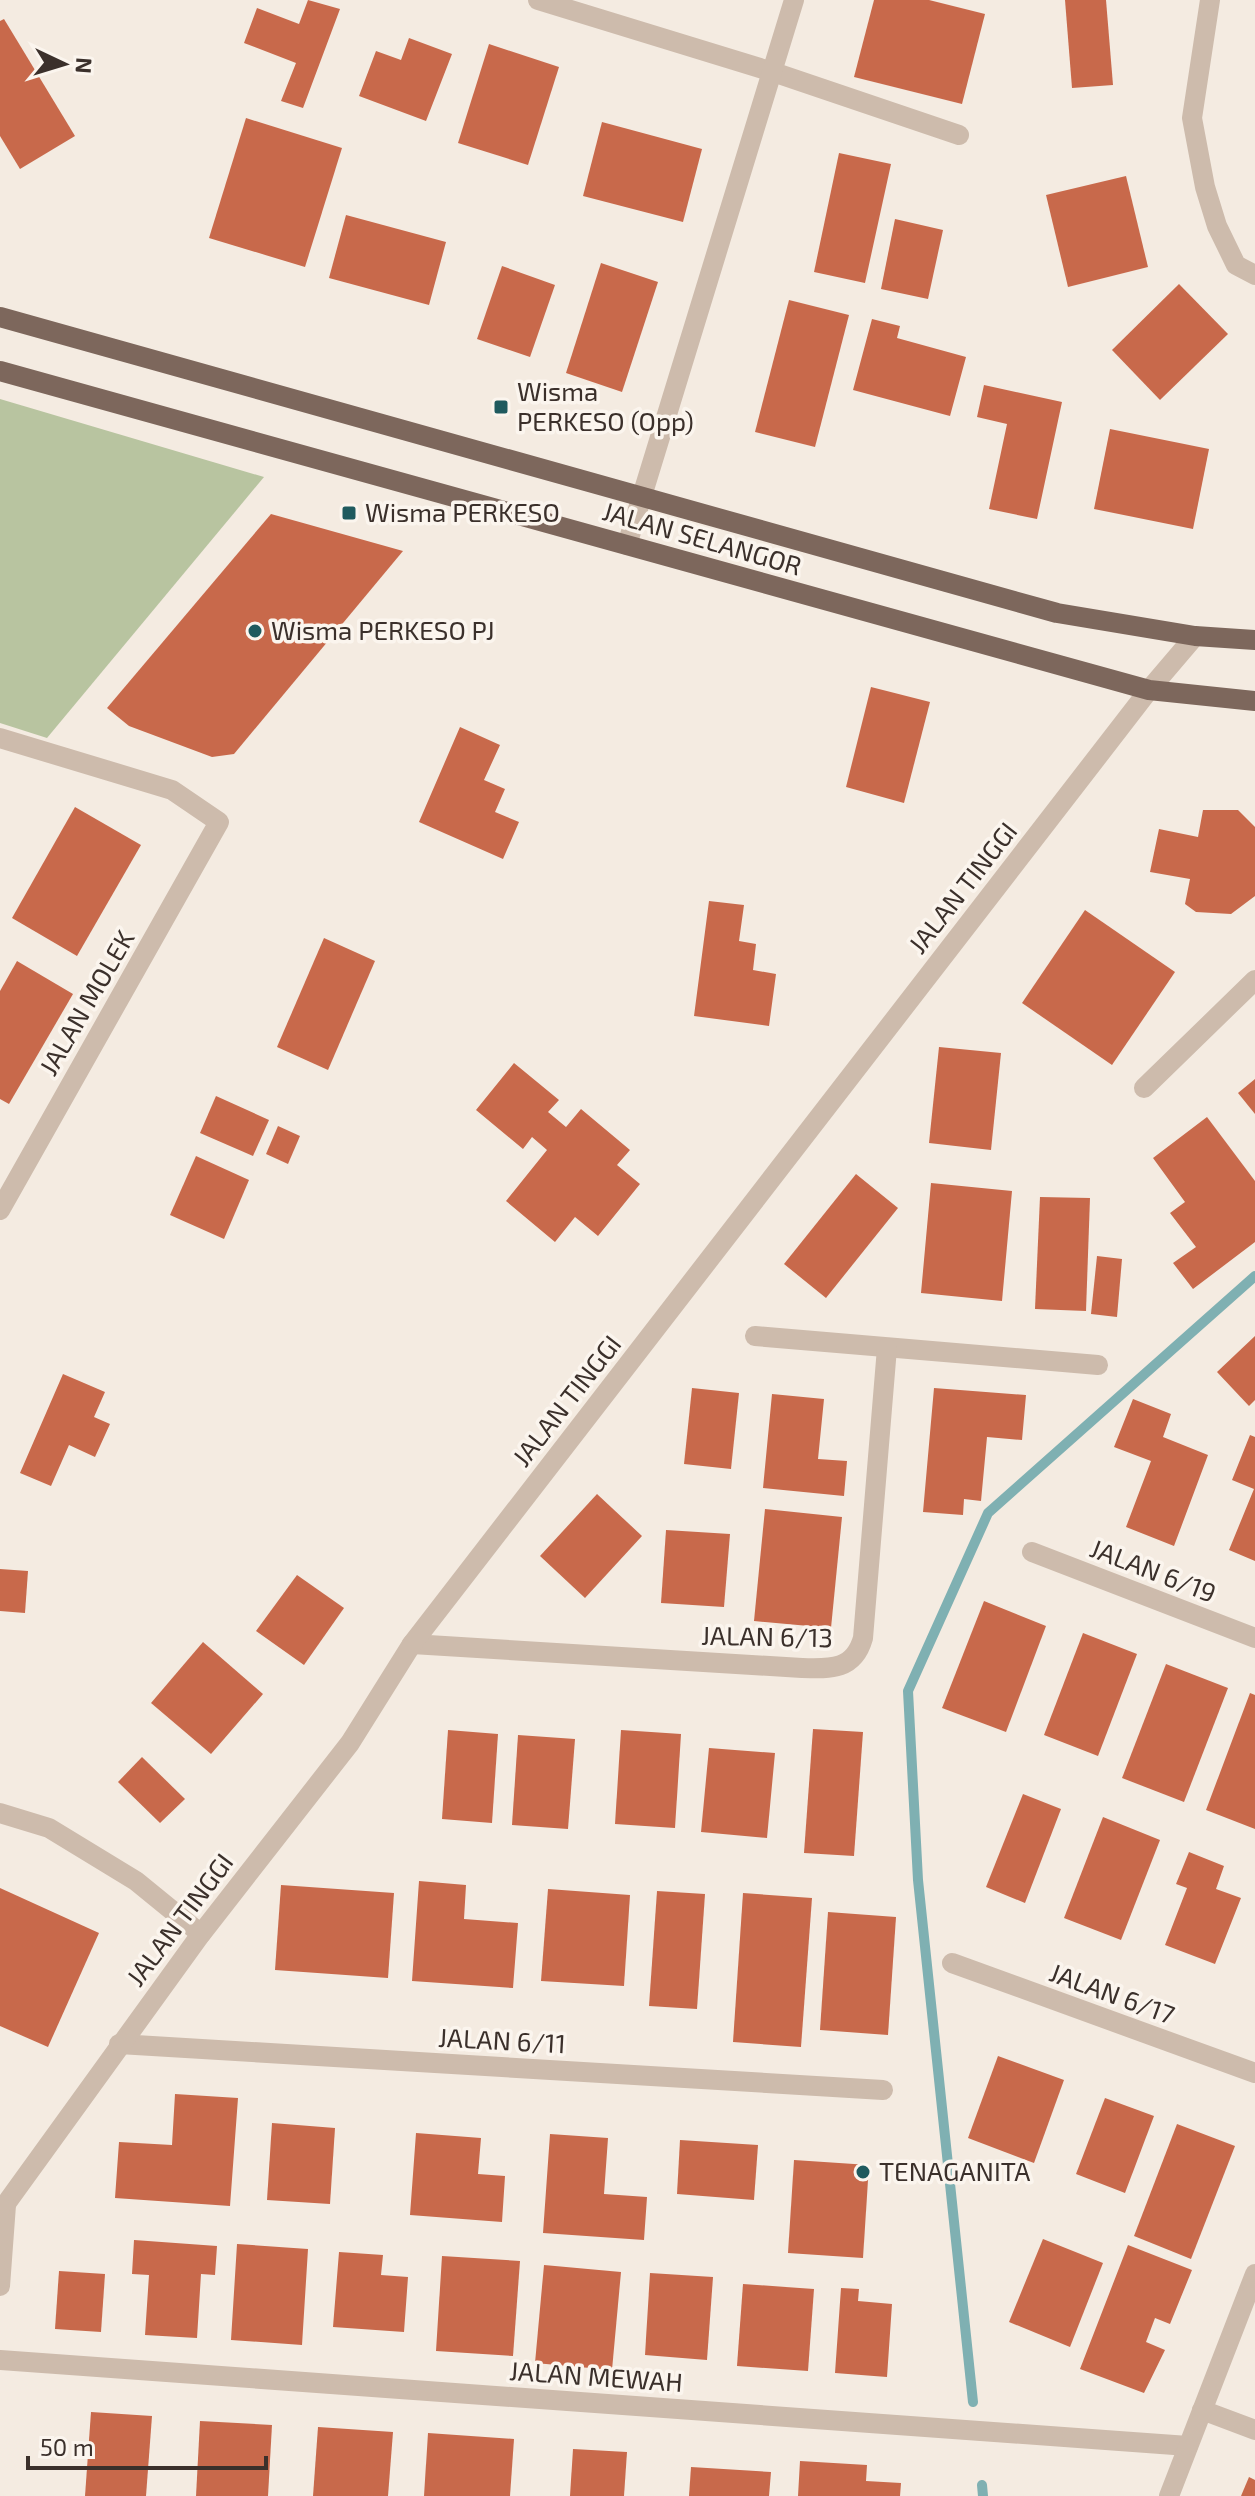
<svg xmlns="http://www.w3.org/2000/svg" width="1255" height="2496" viewBox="0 0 1255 2496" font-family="'Exo 2',sans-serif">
<rect width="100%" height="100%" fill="#f4ebe1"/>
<polygon fill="#b8c4a0" points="0,399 264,477 47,738 0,723"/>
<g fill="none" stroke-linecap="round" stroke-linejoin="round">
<g stroke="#7fb0b2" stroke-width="10">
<polyline points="973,2402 918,1880 908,1691 988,1513 1255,1276"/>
<polyline points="982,2485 983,2496"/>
</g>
</g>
<g fill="#c8694b">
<polygon points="308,0 340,9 303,108 281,101 296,63 244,43 257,8 299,24"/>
<polygon points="874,0 929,0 985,14 962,104 854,77"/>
<polygon points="1065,0 1106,0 1113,85 1072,88"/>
<polygon points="4,19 75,136 20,169 0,136 0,21"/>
<polygon points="409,38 452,54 426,121 359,96 376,51 401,60"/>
<polygon points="489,44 559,67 528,165 458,143"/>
<polygon points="246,118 342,148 305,267 209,238"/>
<polygon points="602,122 702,149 683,222 583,196"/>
<polygon points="839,153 891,164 865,283 814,272"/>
<polygon points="1126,176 1148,267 1068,287 1046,195"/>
<polygon points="346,215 446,242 429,305 329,278"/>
<polygon points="895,219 943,230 928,299 881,289"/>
<polygon points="601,263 658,282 622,392 566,373"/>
<polygon points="502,266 555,285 530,357 477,339"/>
<polygon points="1179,284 1228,334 1160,400 1112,350"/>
<polygon points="789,300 849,315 815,447 755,432"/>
<polygon points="872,319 900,326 897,338 966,357 950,416 853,390"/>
<polygon points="984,385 1062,402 1037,519 989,509 1007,424 977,417"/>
<polygon points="1110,429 1209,449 1193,529 1094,509"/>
<polygon points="271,514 403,551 234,754 212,757 129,726 107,708"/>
<polygon points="871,687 930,702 904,803 846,787"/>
<polygon points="460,727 500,745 484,780 505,789 495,812 519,822 503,859 419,822"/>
<polygon points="75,807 141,845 77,956 12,918"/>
<polygon points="1203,810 1238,810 1255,827 1255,896 1231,914 1196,912 1185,904 1190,879 1150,872 1159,829 1198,837"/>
<polygon points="709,901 744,905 739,941 756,944 753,970 776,974 769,1026 694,1016"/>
<polygon points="1085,910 1175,972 1112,1065 1022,1003"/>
<polygon points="324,938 375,961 328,1070 277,1047"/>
<polygon points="17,961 73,994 9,1104 0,1099 0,991"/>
<polygon points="939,1047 1001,1053 991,1150 929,1143"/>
<polygon points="514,1063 559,1100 548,1112 566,1127 581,1109 630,1150 617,1165 640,1184 598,1236 575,1217 555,1242 506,1201 547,1150 532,1137 523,1149 476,1110"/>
<polygon points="1255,1079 1255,1114 1238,1093"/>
<polygon points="216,1096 269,1120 253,1156 200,1133"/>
<polygon points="1207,1117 1255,1181 1255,1242 1193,1289 1173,1263 1196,1247 1170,1213 1185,1202 1153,1158"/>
<polygon points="278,1126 300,1136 288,1164 266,1154"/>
<polygon points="196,1156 249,1180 224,1239 170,1215"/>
<polygon points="856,1174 898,1208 826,1298 784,1264"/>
<polygon points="931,1183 1012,1191 1002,1301 921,1293"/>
<polygon points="1040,1197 1090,1198 1086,1311 1035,1309"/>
<polygon points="1097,1256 1122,1259 1117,1317 1091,1314"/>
<polygon points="1255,1336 1255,1400 1249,1406 1217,1372"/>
<polygon points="63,1374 105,1392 94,1417 110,1424 95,1457 69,1445 51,1486 20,1473"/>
<polygon points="692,1388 739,1393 731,1469 684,1464"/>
<polygon points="934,1388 1026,1395 1022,1440 987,1437 981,1501 964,1499 963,1515 923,1512"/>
<polygon points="772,1394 824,1399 818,1459 847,1461 844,1496 763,1488"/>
<polygon points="1133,1399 1171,1414 1163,1437 1208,1455 1174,1546 1126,1527 1151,1461 1114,1447"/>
<polygon points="1250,1435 1255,1437 1255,1561 1229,1550 1254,1489 1232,1480"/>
<polygon points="597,1494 642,1536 585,1598 540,1556"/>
<polygon points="765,1509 842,1517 831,1628 754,1621"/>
<polygon points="666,1530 730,1534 724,1607 661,1603"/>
<polygon points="0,1569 28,1571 25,1613 0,1611"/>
<polygon points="297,1575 344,1608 304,1665 256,1631"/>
<polygon points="984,1601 1046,1626 1006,1732 942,1708"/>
<polygon points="1083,1633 1137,1654 1098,1756 1044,1735"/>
<polygon points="203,1642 263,1694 211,1754 151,1703"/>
<polygon points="1166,1664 1228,1688 1184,1802 1122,1778"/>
<polygon points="1250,1693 1255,1695 1255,1829 1206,1810"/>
<polygon points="813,1729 863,1732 854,1856 804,1853"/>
<polygon points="448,1730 498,1734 492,1823 442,1819"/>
<polygon points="621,1730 681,1734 675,1828 615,1824"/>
<polygon points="518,1735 575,1739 568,1829 512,1825"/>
<polygon points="709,1748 775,1753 767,1838 701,1832"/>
<polygon points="142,1757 185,1799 160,1823 118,1782"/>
<polygon points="1023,1794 1061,1809 1025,1903 986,1887"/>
<polygon points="1103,1817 1160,1840 1121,1940 1064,1918"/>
<polygon points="1189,1852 1224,1866 1216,1889 1241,1898 1215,1964 1165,1945 1187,1888 1176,1884"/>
<polygon points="419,1881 466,1885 464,1919 518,1923 513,1988 412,1981"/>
<polygon points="281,1885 394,1893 388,1978 275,1970"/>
<polygon points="0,1888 99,1933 48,2047 0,2026"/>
<polygon points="548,1889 630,1895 624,1986 541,1981"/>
<polygon points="657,1891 705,1894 697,2009 649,2006"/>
<polygon points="743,1893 812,1898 801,2047 733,2042"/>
<polygon points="828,1912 896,1917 888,2035 820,2030"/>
<polygon points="998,2056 1064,2080 1034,2163 968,2138"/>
<polygon points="175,2094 238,2098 230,2206 115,2198 119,2142 172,2145"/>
<polygon points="1105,2098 1154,2116 1125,2193 1076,2174"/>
<polygon points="272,2123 335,2128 330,2204 267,2200"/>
<polygon points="1177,2124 1235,2146 1191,2259 1134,2236"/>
<polygon points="416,2133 481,2138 478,2174 505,2176 502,2222 410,2215"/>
<polygon points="550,2134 608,2138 604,2194 647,2197 644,2240 543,2233"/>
<polygon points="680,2140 758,2145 754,2200 677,2194"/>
<polygon points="794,2160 869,2165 863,2258 788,2253"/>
<polygon points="1043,2239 1103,2263 1070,2347 1009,2322"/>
<polygon points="134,2240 217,2246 215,2275 201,2274 197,2338 145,2335 149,2275 132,2274"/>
<polygon points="237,2244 308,2249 302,2345 231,2340"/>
<polygon points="1128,2245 1192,2270 1170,2324 1155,2318 1146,2342 1165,2350 1144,2393 1080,2369"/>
<polygon points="339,2252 383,2255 381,2275 408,2277 404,2332 333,2327"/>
<polygon points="442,2256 520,2261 513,2356 436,2351"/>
<polygon points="544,2265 621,2272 612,2370 535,2363"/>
<polygon points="59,2271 105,2274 101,2332 55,2329"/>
<polygon points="650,2273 713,2277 707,2360 645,2355"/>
<polygon points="743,2284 814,2289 808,2371 737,2366"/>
<polygon points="841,2288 859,2289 858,2301 892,2304 887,2377 835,2373"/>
<polygon points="91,2412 152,2416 146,2496 85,2496"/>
<polygon points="200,2421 272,2425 268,2496 196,2496"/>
<polygon points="318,2427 393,2432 388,2496 313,2496"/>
<polygon points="428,2433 514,2439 510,2496 424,2496"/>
<polygon points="573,2449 627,2452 624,2496 570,2496"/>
<polygon points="800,2461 867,2465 866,2481 901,2483 900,2496 798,2496"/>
<polygon points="691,2467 771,2472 769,2496 689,2496"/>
<polygon points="1249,2477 1255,2480 1255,2496 1241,2496"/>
</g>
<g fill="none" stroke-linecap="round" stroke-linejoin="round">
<g stroke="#cdbbac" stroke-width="20">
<polyline points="538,0 773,72 959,135"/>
<polyline points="1210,0 1192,118 1205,187 1217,226 1236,265 1255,275"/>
<polyline points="627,545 794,0"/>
<polyline points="0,738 172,790 219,822 0,1210"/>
<polyline points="1144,1088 1255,980"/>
<polyline points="755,1336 1098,1365"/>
<polyline points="1032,1552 1255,1638"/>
<path d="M412,1644l390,24c29,1 52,2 61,-30l24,-290"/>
<polyline points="0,1813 49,1828 136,1881 201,1934"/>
<polyline points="952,1963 1255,2073"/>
<polyline points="119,2044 883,2090"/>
<polyline points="0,2212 201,1934 350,1743 412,1644 1149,690 1195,636"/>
<polyline points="0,2286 6,2205"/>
<polyline points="0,2360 1188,2446"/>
<polyline points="1202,2410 1255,2430"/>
<polyline points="1169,2496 1255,2274"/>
</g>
<g stroke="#7d675c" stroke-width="20">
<polyline points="0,317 1057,613 1195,636 1255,640"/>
<polyline points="0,371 1149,690 1255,701"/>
</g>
</g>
<g fill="#1f5a5e" stroke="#fbf5ee" stroke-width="3">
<rect x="493" y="399" width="16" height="16" rx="4"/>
<rect x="341" y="505" width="16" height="16" rx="4"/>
<circle cx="255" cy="631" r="8"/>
<circle cx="863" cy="2172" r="8"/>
</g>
<g text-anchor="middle" stroke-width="7" stroke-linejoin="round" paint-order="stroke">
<g font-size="26" fill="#3b302b" stroke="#fbf5ee" text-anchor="start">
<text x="517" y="401">Wisma<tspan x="517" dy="30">PERKESO (Opp)</tspan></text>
<text x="365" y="522">Wisma PERKESO</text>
<text x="271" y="640">Wisma PERKESO PJ</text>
<text x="879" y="2181">TENAGANITA</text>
</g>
<g font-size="26" fill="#3b302b" stroke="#fbf5ee">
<text transform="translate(702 539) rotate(16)" y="9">JALAN SELANGOR</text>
<text transform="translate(963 888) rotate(-52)" y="9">JALAN TINGGI</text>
<text transform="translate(87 1003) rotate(-60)" y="9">JALAN MOLEK</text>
<text transform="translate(567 1401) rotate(-52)" y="9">JALAN TINGGI</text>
<text transform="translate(1153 1571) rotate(21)" y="9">JALAN 6/19</text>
<text transform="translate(767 1637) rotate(1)" y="9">JALAN 6/13</text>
<text transform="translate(180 1920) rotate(-53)" y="9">JALAN TINGGI</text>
<text transform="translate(1112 1994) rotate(20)" y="9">JALAN 6/17</text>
<text transform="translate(502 2041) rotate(3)" y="9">JALAN 6/11</text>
<text transform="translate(596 2377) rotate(4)" y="9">JALAN MEWAH</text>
</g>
</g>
<g transform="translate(64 64) rotate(94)" stroke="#fbf5ee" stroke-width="6" paint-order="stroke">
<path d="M0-6L14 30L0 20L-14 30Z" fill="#3b302b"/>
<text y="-12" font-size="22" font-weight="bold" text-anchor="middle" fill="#3b302b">N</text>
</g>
<path d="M28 2456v12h238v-12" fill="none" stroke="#3b302b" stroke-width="4"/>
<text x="40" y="2456" font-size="24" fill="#3b302b" stroke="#fbf5ee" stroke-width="6" paint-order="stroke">50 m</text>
</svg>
